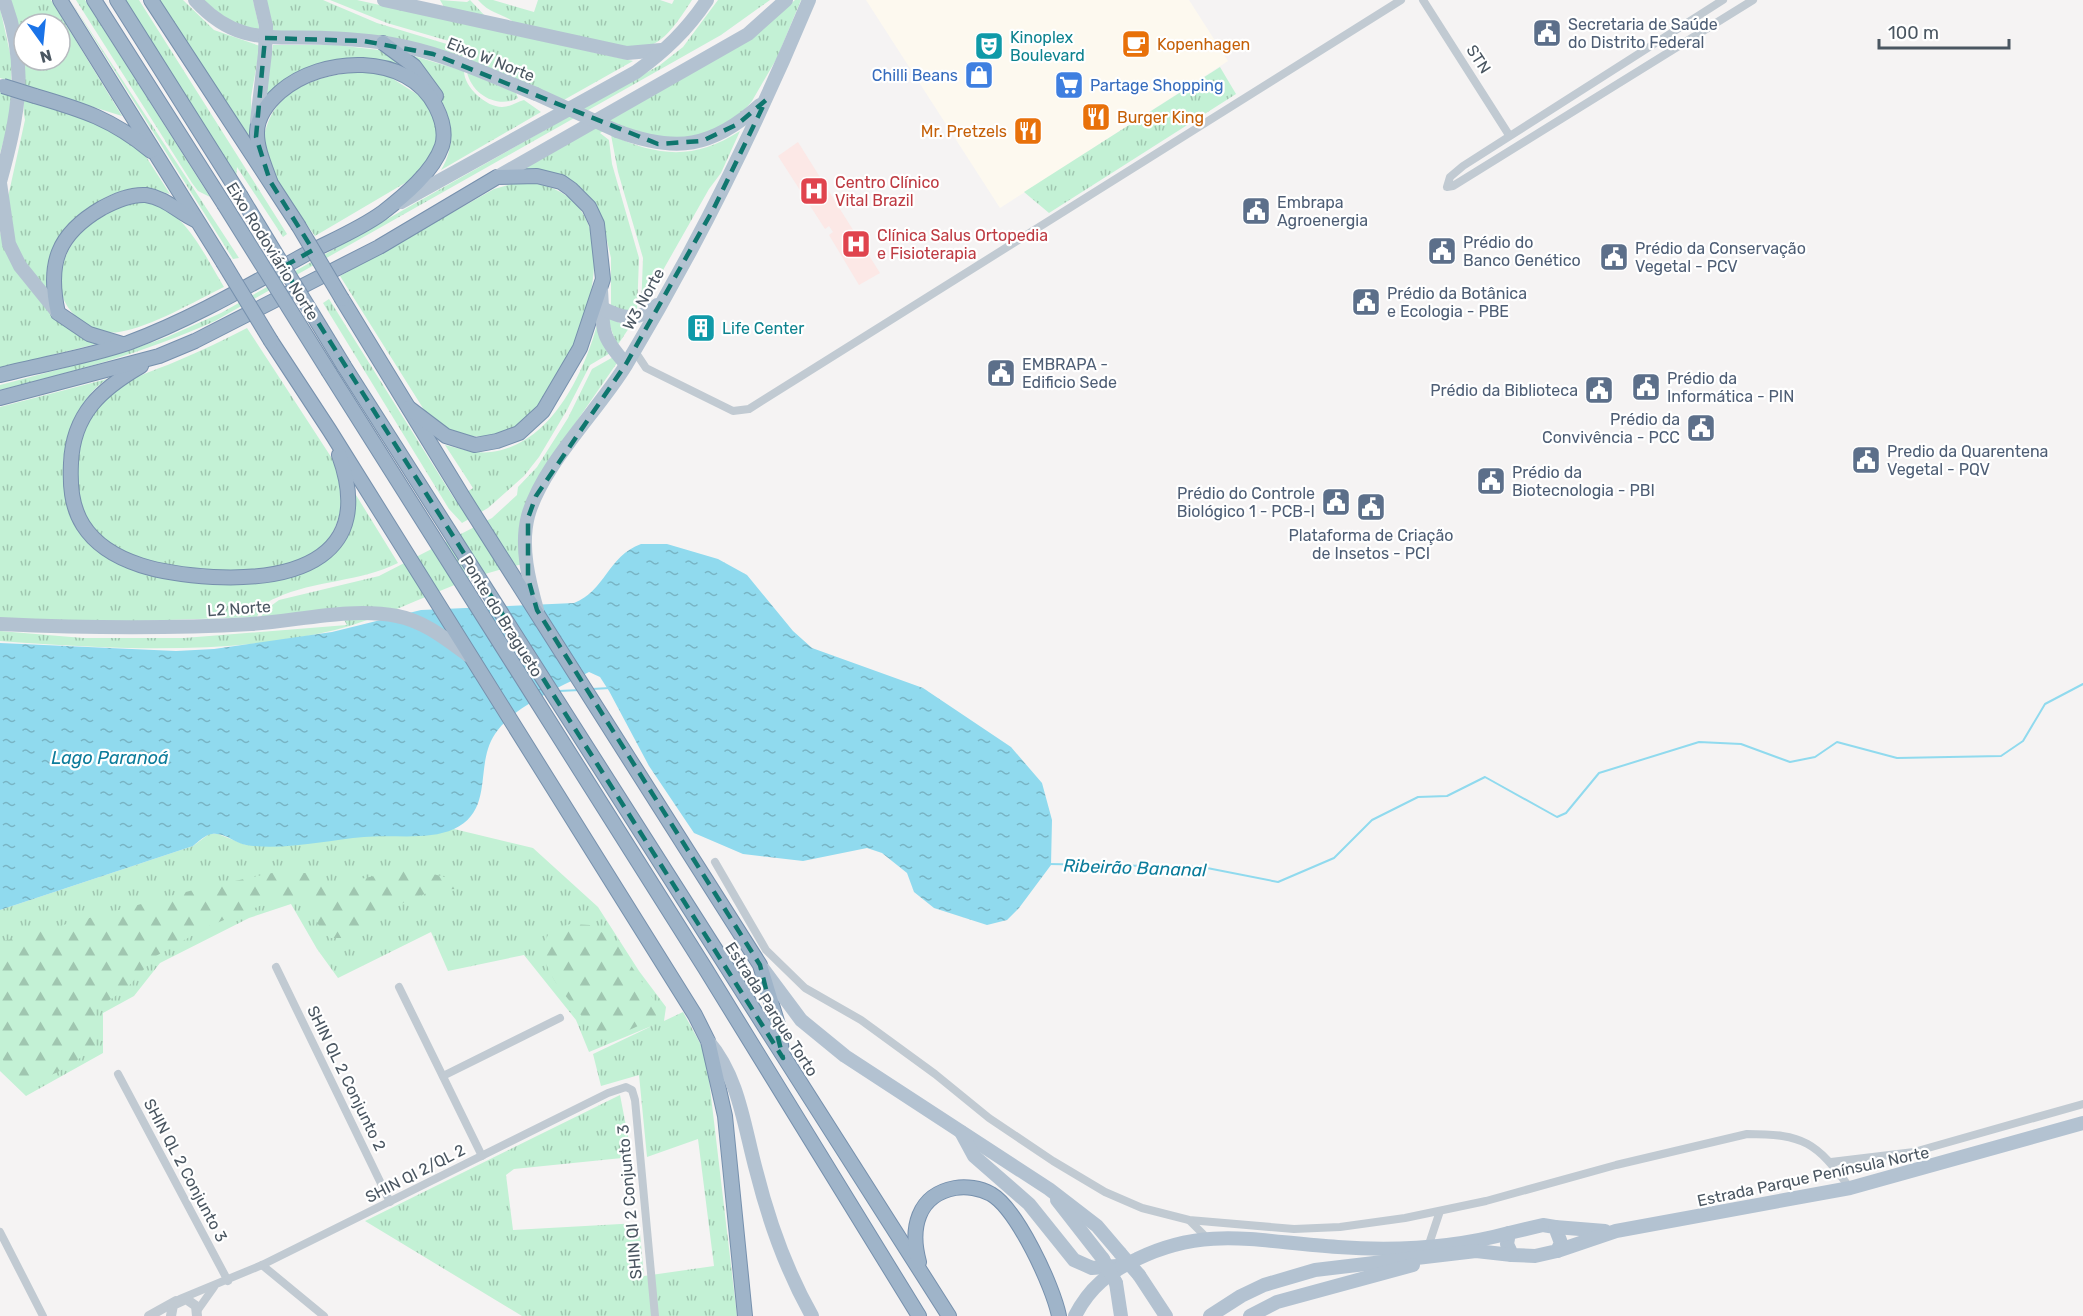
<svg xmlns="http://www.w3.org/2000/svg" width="2083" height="1316" viewBox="0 0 2083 1316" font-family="Rubik,sans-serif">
<defs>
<pattern id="grass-tufts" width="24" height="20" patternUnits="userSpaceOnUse" patternTransform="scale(1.5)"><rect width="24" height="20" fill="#c3f1d5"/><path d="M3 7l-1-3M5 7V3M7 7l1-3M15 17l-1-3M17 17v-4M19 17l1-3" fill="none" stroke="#a0c6b0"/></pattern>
<pattern id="forest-firs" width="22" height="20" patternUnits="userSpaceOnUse" patternTransform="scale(1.5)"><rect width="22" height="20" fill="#c3f1d5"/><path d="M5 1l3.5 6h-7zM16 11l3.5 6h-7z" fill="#a0c6b0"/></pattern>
<pattern id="water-ripples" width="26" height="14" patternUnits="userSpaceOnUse" patternTransform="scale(1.5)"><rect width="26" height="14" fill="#90daee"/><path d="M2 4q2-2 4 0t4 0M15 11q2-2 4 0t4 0" fill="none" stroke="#78b4c4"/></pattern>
</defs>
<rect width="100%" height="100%" fill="#f5f3f3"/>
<polygon fill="#fdf9ef" points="866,0 1189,0 1228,61 1000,208"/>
<polygon fill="#fce8e6" points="798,142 880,273 859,285 829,235 833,232 829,226 825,229 778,156"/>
<g fill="url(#grass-tufts)">
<path d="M11,0h40l71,116 -86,-27 -1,12 66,20 42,31 27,42c-12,-3 -24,-7 -36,-6 -45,7 -100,57 -85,106l-34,-44 -7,-53 17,-77c-4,-19 1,-41 0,-60h35v-36h-36v26z"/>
<polygon points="70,0 239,258 233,259"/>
<polygon points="76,0 85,0 210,197 198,191 192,183"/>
<polygon points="124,0 139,0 287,234 283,237 237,167 236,178"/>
<polygon points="159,0 183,0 214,30 260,46 251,97 253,150"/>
<polygon points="199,0 253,0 260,31 223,19"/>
<polygon points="266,0 323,0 377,23 460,48 467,52 467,58 439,49 272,31"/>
<polygon points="330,0 357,0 633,61 562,101 470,60 471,51 466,46 387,23"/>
<polygon points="440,0 467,2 470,0 486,17 444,7"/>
<path d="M478,0h15l41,12 4,-12h122l12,4 2,-4h18c-10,15 -25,41 -44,46 -30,7 -99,-14 -131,-21 -12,-12 -25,-9 -39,-25z"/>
<path d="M718,0h52l-49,35 -506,286c-70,32 -141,50 -215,69v-5l125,-33 42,-15 54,-24 439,-248 23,-18z"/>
<polygon points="795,0 801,0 777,58 752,101 740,115 700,137 663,141 614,124 600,133 609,140 612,164 639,258 637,312 630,314 611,306 611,258 602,219 537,169 510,174 756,34"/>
<polygon points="0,8 12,62 11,81 0,78"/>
<path d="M273,45h63l43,5 33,21c-34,-7 -76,-22 -109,0 -14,9 -26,22 -39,33z"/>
<path d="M407,54l57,17c0,16 22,36 38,36 8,0 15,-5 22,-7l17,12 -100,58c26,-43 -4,-84 -34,-116z"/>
<polygon points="1220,67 1236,94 1049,213 1024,192"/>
<path d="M368,72l22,5 36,23 10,18 2,27 -16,28 -107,63c-18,-27 -45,-57 -51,-89 -2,-9 2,-19 5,-27 16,-37 63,-48 99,-48z"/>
<path d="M467,72l49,21 2,5c-20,11 -46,-3 -51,-26z"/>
<polygon points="0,91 12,94 9,122 0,153"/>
<path d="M740,131l-19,42 -12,16 -68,120 2,-51 -25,-86 -7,-37c48,22 84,25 129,-4z"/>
<path d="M519,182c107,4 78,123 45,186 -12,23 -27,50 -50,64 -5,2 -13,2 -18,3 -28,5 -50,-2 -70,-22l-86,-137 154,-87z"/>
<path d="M143,200c42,8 60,53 81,87 -29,14 -73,40 -105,45 -12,2 -24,-2 -34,-9 -53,-33 -11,-103 36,-119 7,-2 15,-3 22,-4z"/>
<path d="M0,232c8,23 53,86 74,101 8,5 17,7 26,10l-100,25z"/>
<path d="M329,299l126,201 18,-12 -28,-43c16,4 31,9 46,7 60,-7 94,-80 107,-131l14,31 -22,13 -23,45 -28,47 -15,19 -36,32 -26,15 -13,-14 -126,-206z"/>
<polygon points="607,317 620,323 633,322 617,346"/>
<path d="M247,328l88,135c15,39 4,81 -36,99 -6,3 -15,3 -22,4 -50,9 -146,8 -182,-34 -15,-18 -18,-41 -17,-64 1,-25 8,-52 27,-70 20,-20 47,-26 72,-37 24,-10 47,-21 70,-33z"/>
<path d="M615,356l4,4 -76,110 -20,94c-20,5 -41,10 -61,18 -41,16 -84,37 -127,48 -108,26 -225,19 -335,11v-10l83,7h101l163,-13 -9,-16 -77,8 3,-6 15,-11 100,-24 113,-58 25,-23 1,-8 19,-20 31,-49 24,-49z"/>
<path d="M107,379c-33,22 -50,73 -42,111 4,19 21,40 31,58 33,10 80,30 113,35 16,3 34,1 51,-1 54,-5 94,-27 96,-87l42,68c-38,19 -83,17 -122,35 -9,3 -16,11 -19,19l-147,5 -110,-4v-211z"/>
<polygon points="454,829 533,848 598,907 639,971 666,1007 664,1021 683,1012 706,1054 737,1316 522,1316 365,1221 620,1095 632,1157 514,1169 506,1175 513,1230 639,1223 644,1276 714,1266 698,1139 647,1157 639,1075 601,1086 593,1054 654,1025 589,1052 576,1020 524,955 448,971 431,932 338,978 317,949 291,904 249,918 160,963 134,996 103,1013 103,1053 26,1096 0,1071 0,910 193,846 209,834 218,834 246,845 367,836 429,835"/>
</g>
<g fill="url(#forest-firs)">
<path d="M411,868l37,10 8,11c-44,0 -77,30 -115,49h-10l-9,-5 -14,-32 -31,-2 -68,27 -53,30 -30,33 -30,20v38c-26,17 -47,38 -79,31l-17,-22v-114l197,-53 75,-16h41l20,12z"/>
<path d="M570,924l20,1 24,15 48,72c-19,12 -50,33 -72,15 -6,-5 -9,-13 -14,-19 -17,-18 -28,-35 -35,-59l9,-18z"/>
</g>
<path fill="url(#water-ripples)" d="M641,544h26l51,15 29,16 46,56 19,17 111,40 88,59 31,36 10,37 -1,45 -32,43 -12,12 -20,5 -53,-17 -20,-16 -7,-19 -25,-20 -15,-5 -64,13 -60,-7 -49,-21 -45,-67 -40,-75 -9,-14 -11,-5c-28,15 -77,35 -94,62 -21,31 0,76 -41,95 -27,12 -61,5 -90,8 -36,3 -82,14 -118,8 -11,-2 -22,-13 -34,-11 -7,1 -13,7 -19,12l-193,64v-267l176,8 38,-2 118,-17 89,-22 153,-7c31,-12 34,-47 67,-59z"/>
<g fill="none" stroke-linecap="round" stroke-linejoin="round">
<g stroke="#90daee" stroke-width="2">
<polyline points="592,689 610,688"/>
<polyline points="559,691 580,690"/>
<polyline points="1049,864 1202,867 1278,882 1334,858 1372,820 1418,797 1447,796 1485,777 1557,817 1566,813 1599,773 1699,742 1741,744 1790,762 1815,757 1837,742 1897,758 2001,756 2023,741 2045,704 2083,684"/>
</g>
<g stroke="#7690ad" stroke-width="16">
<g id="trunk">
<polyline points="60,0 223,262"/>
<polyline points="94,0 224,204"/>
<polyline points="117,0 240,195"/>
<polyline points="151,0 298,225"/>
<polyline points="383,43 414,66 436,96"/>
<path d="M35,96c48,14 77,23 116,55"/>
<polyline points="342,299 463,497 760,965 779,1028 782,1053"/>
<polyline points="271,341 330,431 695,1015 708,1041 725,1116 745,1316"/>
<path d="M122,344l-33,-10 -31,-21c-11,-49 -1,-79 44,-105 13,-7 28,-14 44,-13 20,3 32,17 49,25"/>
<path d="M141,366c-40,23 -68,48 -70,97 -1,21 0,43 12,62 26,41 85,49 130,52 83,4 163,-20 126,-122"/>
<polyline points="344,366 949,1316"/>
<polyline points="329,372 705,968 919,1316"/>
<path d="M0,375c42,-11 87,-18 128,-32 62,-23 120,-57 178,-89 25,-13 54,-25 76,-41 22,-17 51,-41 60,-67 4,-13 0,-27 -6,-39 -28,-56 -115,-51 -156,-15 -34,30 -24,51 -10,89"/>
<polyline points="0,398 159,356 195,341 379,247 497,177 537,176 561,182 571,189 589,207 597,224 603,279 580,348 543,411 519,433 497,441 475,445 446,436 409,408"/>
<path d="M919,1262c-9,-33 -2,-67 36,-74 11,-2 25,0 36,6 26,15 62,92 68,122"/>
</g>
</g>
<g stroke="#c1cad2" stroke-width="8">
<polyline points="1423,0 1509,135"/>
<polyline points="1723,0 1463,166 1450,177 1447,187 1453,186 1753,0"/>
<polyline points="634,350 646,368 733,411 749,409 1401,0"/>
<path d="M715,862l51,88 39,38 56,32 74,54 54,44 64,43 52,31 37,16 47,12 105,9 46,-2 65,-9 81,-17 130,-36 131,-31c57,0 69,8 103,54"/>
<polyline points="276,967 390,1202"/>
<polyline points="399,987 482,1156"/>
<polyline points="118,1074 228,1281"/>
<polyline points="443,1076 560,1018"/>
<polyline points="1831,1162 1914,1152 2083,1104"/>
<polyline points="1190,1221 1206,1237"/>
<polyline points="0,1232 43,1316"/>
<polyline points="1428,1247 1440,1211"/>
<polyline points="262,1265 324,1316"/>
<polyline points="180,1299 262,1265 608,1093 626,1087 632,1090 635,1100 655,1316"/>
<polyline points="197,1311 214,1287"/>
</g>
<g stroke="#c1cad2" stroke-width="10">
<polyline points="149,1316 176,1301"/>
<polyline points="171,1316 173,1305 186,1299 196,1306 197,1316"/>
</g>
<g stroke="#b3c2d1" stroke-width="14">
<path d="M195,0c41,45 75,36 130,38 27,1 55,3 82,9 45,10 87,30 129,47"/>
<polyline points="260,0 266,26"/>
<polyline points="384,0 627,53 661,50"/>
<polyline points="257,121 265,53"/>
<path d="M617,131c59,22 95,17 143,-26"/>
<polyline points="497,177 748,34 786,0"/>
<path d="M0,182c18,-66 29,-116 4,-182"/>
<polyline points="0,183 9,244 20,266 58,313"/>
<path d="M401,202l235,-130c29,-21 51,-42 71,-72"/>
<path d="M601,290c3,40 -3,43 25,74"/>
<path d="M602,308c20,11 37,14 55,-3"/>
<path d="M537,610c-8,-29 -17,-63 -9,-94 14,-51 70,-105 98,-151 70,-117 131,-240 183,-365"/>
<path d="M0,624c84,4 167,5 251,0 47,-3 99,-17 146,-8 27,5 49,23 71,39"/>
<polyline points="763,969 801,1020 845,1056 1049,1189 1097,1226 1120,1253"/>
<path d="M708,1041c31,36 36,85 48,129 13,52 30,100 56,146"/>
<polyline points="961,1132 974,1156 1029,1204 1074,1260 1092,1268 1117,1266"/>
<polyline points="1057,1200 1103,1259"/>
<polygon points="1543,1225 1555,1227 1561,1243 1557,1251 1535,1256 1512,1255 1507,1244 1509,1233"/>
<polyline points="1555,1227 1605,1231"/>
<polyline points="1557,1251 1616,1231 1850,1188 2083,1123"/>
<polyline points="1139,1275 1166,1316"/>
<polyline points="1116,1283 1121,1316"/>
<path d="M1075,1316c14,-28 34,-44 62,-57 71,-35 126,-16 201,-12 57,4 116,1 171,-14"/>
<polyline points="1210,1316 1241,1296 1264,1285 1315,1270 1476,1251 1512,1255"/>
<polyline points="1250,1316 1277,1302 1413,1265"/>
</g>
<use href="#trunk" stroke="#9fb4c9" stroke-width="14"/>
<g stroke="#7690ad" stroke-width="16" stroke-linecap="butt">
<g id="trunk-bridge">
<polyline points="3,86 35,96"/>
<polyline points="240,195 344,366"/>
<polyline points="224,204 329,372"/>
<polyline points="298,225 342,299"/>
<polyline points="223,262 271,341"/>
</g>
</g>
<g stroke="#b3c2d1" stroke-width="14">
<polyline points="265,53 266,26"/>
<polyline points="536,94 617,131"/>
<polyline points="1120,1253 1139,1275"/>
<polyline points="1103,1259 1116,1283"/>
</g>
<use href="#trunk-bridge" stroke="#9fb4c9" stroke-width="14"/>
</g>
<path fill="none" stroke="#0f766e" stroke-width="4.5" stroke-dasharray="12 8" stroke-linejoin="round" d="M265,38l99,3 69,13 225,90 44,-3 36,-17 28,-24 -52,108 -88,156 -90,132 -8,22v60l9,32 223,355 23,93 -500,-791 30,-17 -43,-69 -14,-44z"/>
<defs>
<g id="civic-square" transform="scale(1.5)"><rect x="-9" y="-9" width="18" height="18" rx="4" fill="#5c6f8a" stroke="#fff"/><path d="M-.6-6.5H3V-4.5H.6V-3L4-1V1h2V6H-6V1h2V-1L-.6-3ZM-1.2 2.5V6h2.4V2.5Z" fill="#fff"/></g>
<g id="cafe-square" transform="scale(1.5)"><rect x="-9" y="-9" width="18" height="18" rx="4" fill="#e8710a" stroke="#fff"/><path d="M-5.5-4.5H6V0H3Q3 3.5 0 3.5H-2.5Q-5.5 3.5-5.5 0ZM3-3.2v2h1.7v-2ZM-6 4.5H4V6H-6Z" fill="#fff"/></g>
<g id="theatre-square" transform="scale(1.5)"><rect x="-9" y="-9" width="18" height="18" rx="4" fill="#0f9aa8" stroke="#fff"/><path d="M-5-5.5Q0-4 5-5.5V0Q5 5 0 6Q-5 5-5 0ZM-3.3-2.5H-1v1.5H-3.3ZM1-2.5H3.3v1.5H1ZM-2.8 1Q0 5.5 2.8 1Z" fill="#fff"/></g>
<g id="shop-square" transform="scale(1.5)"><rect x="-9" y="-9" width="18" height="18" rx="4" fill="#3f7fe0" stroke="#fff"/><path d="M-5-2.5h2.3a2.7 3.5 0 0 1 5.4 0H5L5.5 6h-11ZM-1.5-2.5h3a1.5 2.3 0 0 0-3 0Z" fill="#fff"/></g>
<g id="supermarket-square" transform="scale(1.5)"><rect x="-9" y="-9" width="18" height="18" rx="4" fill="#3f7fe0" stroke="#fff"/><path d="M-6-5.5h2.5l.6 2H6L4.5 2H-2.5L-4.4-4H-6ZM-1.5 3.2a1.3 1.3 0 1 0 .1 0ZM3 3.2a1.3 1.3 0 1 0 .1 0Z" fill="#fff"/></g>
<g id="restaurant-square" transform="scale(1.5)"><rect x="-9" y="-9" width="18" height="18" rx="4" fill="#e8710a" stroke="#fff"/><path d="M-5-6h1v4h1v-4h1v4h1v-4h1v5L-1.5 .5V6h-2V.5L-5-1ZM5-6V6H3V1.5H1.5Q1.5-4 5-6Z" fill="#fff"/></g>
<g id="hospital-square" transform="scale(1.5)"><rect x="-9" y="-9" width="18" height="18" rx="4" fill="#e0444e" stroke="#fff"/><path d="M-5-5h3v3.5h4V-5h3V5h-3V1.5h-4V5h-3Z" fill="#fff"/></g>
<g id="building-square" transform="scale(1.5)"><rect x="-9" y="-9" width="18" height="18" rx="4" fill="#0f9aa8" stroke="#fff"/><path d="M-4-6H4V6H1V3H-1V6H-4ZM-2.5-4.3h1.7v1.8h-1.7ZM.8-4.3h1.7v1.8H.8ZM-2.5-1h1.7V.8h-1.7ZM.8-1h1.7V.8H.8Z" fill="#fff"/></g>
</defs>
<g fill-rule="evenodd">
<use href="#civic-square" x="1547" y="33"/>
<use href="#cafe-square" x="1136" y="44"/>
<use href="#theatre-square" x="989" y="46"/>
<use href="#shop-square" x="979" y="75"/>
<use href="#supermarket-square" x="1069" y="85"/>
<use href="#restaurant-square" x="1096" y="117"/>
<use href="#restaurant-square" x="1028" y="131"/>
<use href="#hospital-square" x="814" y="191"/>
<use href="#civic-square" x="1256" y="211"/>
<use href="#hospital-square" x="856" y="244"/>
<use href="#civic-square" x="1442" y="251"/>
<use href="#civic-square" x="1614" y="257"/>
<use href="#civic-square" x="1366" y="302"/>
<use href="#building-square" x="701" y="328"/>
<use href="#civic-square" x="1001" y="373"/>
<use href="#civic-square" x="1646" y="387"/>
<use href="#civic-square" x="1599" y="390"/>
<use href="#civic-square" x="1701" y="428"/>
<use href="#civic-square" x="1866" y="460"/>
<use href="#civic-square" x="1491" y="481"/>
<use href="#civic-square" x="1336" y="502"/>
<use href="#civic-square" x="1371" y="507"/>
</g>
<g text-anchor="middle" stroke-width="4.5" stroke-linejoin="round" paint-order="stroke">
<g font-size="16" fill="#4e5e75" stroke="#fff" text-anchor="start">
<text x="1568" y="30">Secretaria de Saúde<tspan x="1568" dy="18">do Distrito Federal</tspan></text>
<text x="1277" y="208">Embrapa<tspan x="1277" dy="18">Agroenergia</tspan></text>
<text x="1463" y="248">Prédio do<tspan x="1463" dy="18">Banco Genético</tspan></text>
<text x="1635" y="254">Prédio da Conservação<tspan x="1635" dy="18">Vegetal - PCV</tspan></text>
<text x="1387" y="299">Prédio da Botânica<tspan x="1387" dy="18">e Ecologia - PBE</tspan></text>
<text x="1022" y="370">EMBRAPA -<tspan x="1022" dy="18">Edificio Sede</tspan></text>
<text x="1667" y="384">Prédio da<tspan x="1667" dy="18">Informática - PIN</tspan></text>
<text x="1578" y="396" text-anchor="end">Prédio da Biblioteca</text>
<text x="1680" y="425" text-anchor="end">Prédio da<tspan x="1680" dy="18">Convivência - PCC</tspan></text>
<text x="1887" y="457">Predio da Quarentena<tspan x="1887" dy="18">Vegetal - PQV</tspan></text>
<text x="1512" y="478">Prédio da<tspan x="1512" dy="18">Biotecnologia - PBI</tspan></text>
<text x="1315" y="499" text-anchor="end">Prédio do Controle<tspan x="1315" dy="18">Biológico 1 - PCB-I</tspan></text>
<text x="1371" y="541" text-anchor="middle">Plataforma de Criação<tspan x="1371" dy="18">de Insetos - PCI</tspan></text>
</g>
<g font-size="16" fill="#0d838f" stroke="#fff" text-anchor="start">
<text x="1010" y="43">Kinoplex<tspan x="1010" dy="18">Boulevard</tspan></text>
<text x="722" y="334">Life Center</text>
</g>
<g font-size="16" fill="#c56008" stroke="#fff" text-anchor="start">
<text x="1157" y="50">Kopenhagen</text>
<text x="1117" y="123">Burger King</text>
<text x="1007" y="137" text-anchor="end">Mr. Pretzels</text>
</g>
<g font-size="16" fill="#4a5661" stroke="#fff">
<text transform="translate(491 59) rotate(22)" y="6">Eixo W Norte</text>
<text transform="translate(1479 59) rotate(57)" y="6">STN</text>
<text transform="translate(273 251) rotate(58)" y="6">Eixo Rodoviário Norte</text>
<text transform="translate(643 299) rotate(-61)" y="6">W3 Norte</text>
<text transform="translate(239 608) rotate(-4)" y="6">L2 Norte</text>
<text transform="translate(502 616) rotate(58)" y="6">Ponte do Bragueto</text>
<text transform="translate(772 1009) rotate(57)" y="6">Estrada Parque Torto</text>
<text transform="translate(347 1078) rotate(64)" y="6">SHIN QL 2 Conjunto 2</text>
<text transform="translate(186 1170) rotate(62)" y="6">SHIN QL 2 Conjunto 3</text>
<text transform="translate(415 1173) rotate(-27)" y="6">SHIN QI 2/QL 2</text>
<text transform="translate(1813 1176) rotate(-12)" y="6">Estrada Parque Península Norte</text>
<text transform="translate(629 1202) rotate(-95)" y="6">SHIN QI 2 Conjunto 3</text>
</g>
<g font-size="16" fill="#366cbe" stroke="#fff" text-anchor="end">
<text x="958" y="81">Chilli Beans</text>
<text x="1090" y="91" text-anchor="start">Partage Shopping</text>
</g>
<g font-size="16" fill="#be3a42" stroke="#fff" text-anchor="start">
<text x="835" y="188">Centro Clínico<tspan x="835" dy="18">Vital Brazil</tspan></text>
<text x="877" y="241">Clínica Salus Ortopedia<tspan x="877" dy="18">e Fisioterapia</tspan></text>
</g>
<g font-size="18" font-style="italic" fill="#0c7c9b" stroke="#fff">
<text x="110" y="764">Lago Paranoá</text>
<text transform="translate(1135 868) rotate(2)" y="6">Ribeirão Bananal</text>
</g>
</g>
<g transform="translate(42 42) rotate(165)"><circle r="28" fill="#ffffff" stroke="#b7bbc0" stroke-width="1.5"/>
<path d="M0-4.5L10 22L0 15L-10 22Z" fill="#1a73e8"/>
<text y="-9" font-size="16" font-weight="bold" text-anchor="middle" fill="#4a5661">N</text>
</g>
<path d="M1879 39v9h130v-9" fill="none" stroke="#4a5661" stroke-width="3"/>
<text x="1888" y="39" font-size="18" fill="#4a5661" stroke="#ffffff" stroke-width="4.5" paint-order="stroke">100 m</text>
</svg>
